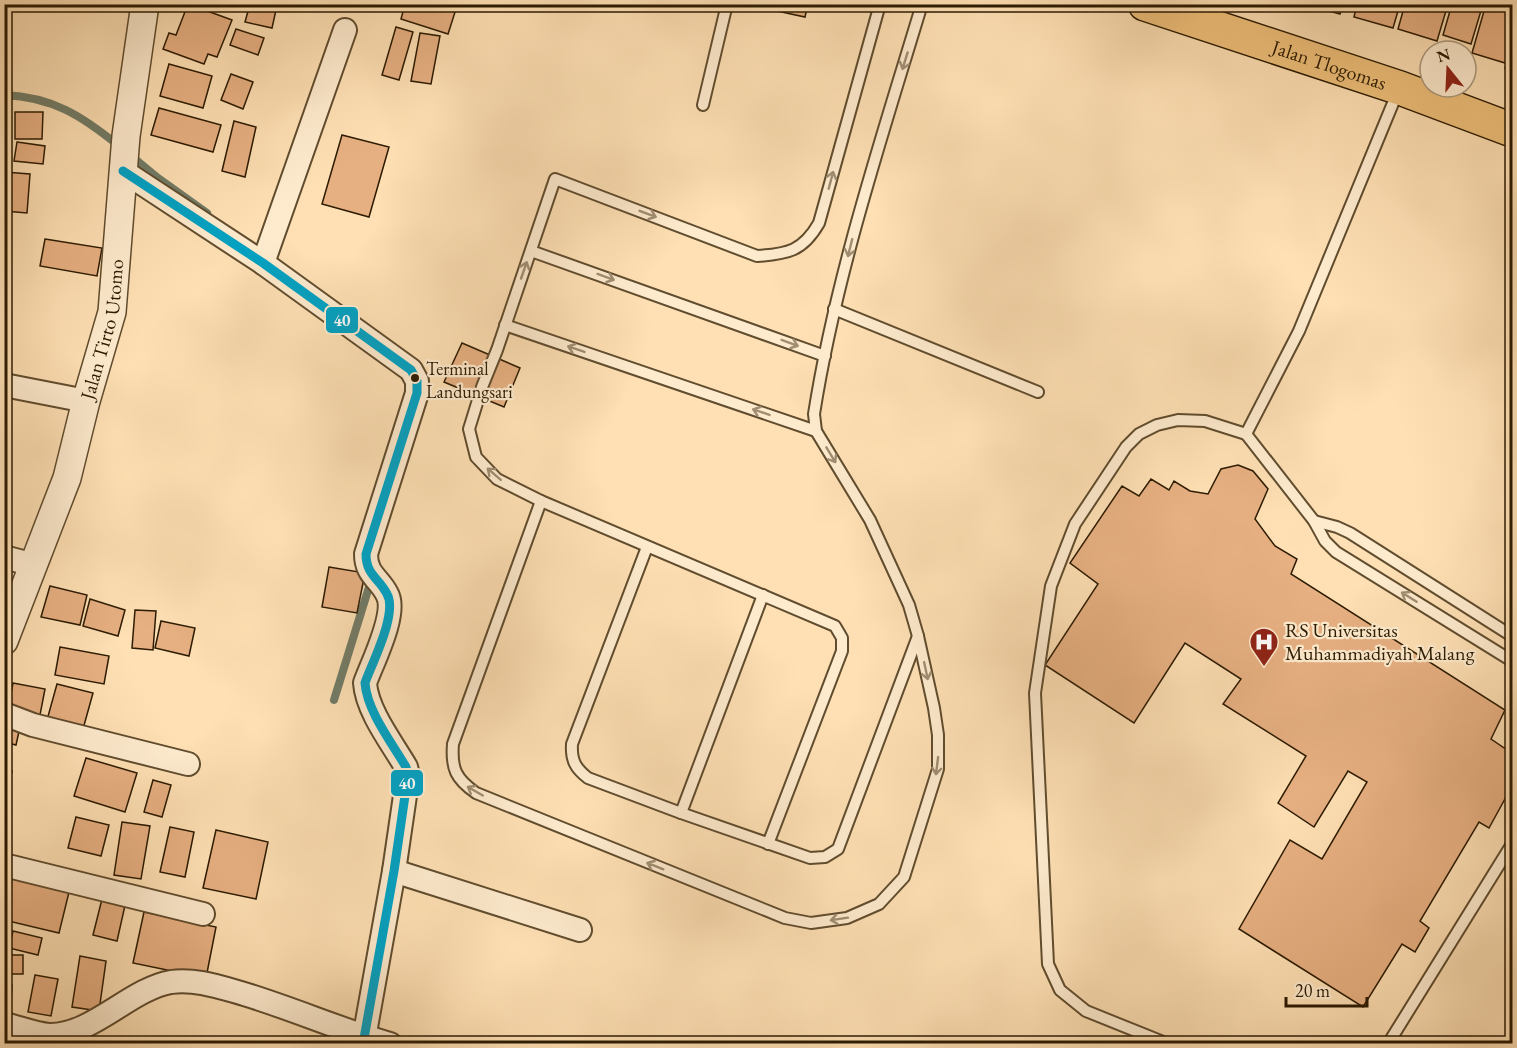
<svg xmlns="http://www.w3.org/2000/svg" width="1517" height="1048" viewBox="0 0 1517 1048" font-family="'EB Garamond',serif">
<rect width="100%" height="100%" fill="#fee0b4"/>
<filter id="stains"><feTurbulence type="fractalNoise" baseFrequency=".00333" numOctaves="4"/><feColorMatrix values="0 0 0 0 .2 0 0 0 0 .09 0 0 0 0 .02 0 0 0 .5 -.17"/></filter>
<radialGradient id="worn" r=".72"><stop offset=".6" stop-color="#630" stop-opacity="0"/><stop offset="1" stop-color="#630" stop-opacity=".3"/></radialGradient>
<g fill="none" stroke-linecap="round" stroke-linejoin="round">
<g stroke="#727c67" stroke-width="8">
<path d="M4,95c49,2 78,21 115,51"/>
<polyline points="129,154 158,178 207,213"/>
<polyline points="334,700 369,587"/>
</g>
</g>
<g fill="#e7b082" stroke="#2c1b02" stroke-width="1.5">
<polygon points="188,4 232,20 217,57 208,54 204,64 163,49 169,33 176,35"/>
<polygon points="250,4 276,10 272,28 245,22"/>
<polygon points="405,4 441,4 456,9 448,34 401,19"/>
<polygon points="745,4 808,4 805,17"/>
<polygon points="1304,4 1342,4 1340,14"/>
<polygon points="1357,4 1400,4 1393,28 1354,17"/>
<polygon points="1405,4 1448,4 1437,41 1398,29"/>
<polygon points="1452,4 1483,4 1471,44 1443,35"/>
<polygon points="1486,4 1512,4 1512,37 1505,63 1472,53"/>
<polygon points="396,27 413,32 399,80 382,75"/>
<polygon points="236,29 264,38 258,55 230,45"/>
<polygon points="420,33 440,36 431,84 411,81"/>
<polygon points="1512,44 1512,71 1505,68"/>
<polygon points="169,64 212,76 203,108 160,96"/>
<polygon points="231,74 253,82 243,109 221,100"/>
<polygon points="159,108 221,125 213,152 151,135"/>
<polygon points="4,112 7,112 4,141"/>
<polygon points="15,112 43,112 42,139 15,139"/>
<polygon points="234,121 256,127 245,177 222,171"/>
<polygon points="342,135 389,147 369,217 322,204"/>
<polygon points="17,142 45,146 43,164 14,161"/>
<polygon points="4,172 30,174 27,213 4,211"/>
<polygon points="45,239 102,248 97,276 40,266"/>
<polygon points="462,343 520,368 504,407 444,382"/>
<polygon points="1238,465 1253,471 1268,489 1255,519 1275,546 1297,559 1291,574 1505,710 1491,739 1510,752 1507,756 1512,760 1509,770 1512,772 1512,786 1489,828 1479,822 1420,921 1429,928 1415,952 1402,944 1363,1007 1239,929 1290,840 1322,859 1367,782 1348,771 1314,827 1278,803 1306,756 1223,704 1241,679 1185,643 1134,723 1045,665 1098,584 1070,563 1122,486 1139,496 1151,479 1169,490 1174,481 1190,491 1208,494 1221,469"/>
<polygon points="329,567 365,573 357,613 322,607"/>
<polygon points="50,586 87,595 80,625 41,617"/>
<polygon points="90,599 125,610 118,636 83,626"/>
<polygon points="135,610 156,611 153,650 132,648"/>
<polygon points="161,621 195,628 189,656 155,648"/>
<polygon points="60,647 109,656 104,684 55,675"/>
<polygon points="13,683 45,689 40,715 8,710"/>
<polygon points="57,684 93,693 83,729 47,720"/>
<polygon points="4,724 20,727 16,745 4,742"/>
<polygon points="86,758 137,773 125,812 74,796"/>
<polygon points="4,769 12,771 4,803"/>
<polygon points="153,780 171,785 162,817 144,812"/>
<polygon points="76,817 109,825 101,856 68,848"/>
<polygon points="122,822 150,826 141,879 114,875"/>
<polygon points="170,827 194,832 185,877 160,872"/>
<polygon points="216,830 268,842 256,899 203,888"/>
<polygon points="4,873 70,888 59,933 4,920"/>
<polygon points="103,895 126,901 117,941 93,935"/>
<polygon points="144,912 216,927 206,978 133,963"/>
<polygon points="13,931 42,938 38,955 9,948"/>
<rect x="4" y="955" width="19" height="19"/>
<polygon points="80,956 106,961 99,1011 72,1007"/>
<polygon points="35,975 58,979 51,1016 28,1012"/>
<polygon points="4,984 12,985 11,1003 4,1002"/>
</g>
<g fill="none" stroke-linecap="round" stroke-linejoin="round">
<g stroke="#604c2e" stroke-width="14">
<g id="service">
<polyline points="703,105 727,4"/>
<polyline points="531,251 825,356"/>
<polyline points="834,309 1038,392"/>
<polyline points="505,325 816,431"/>
<polyline points="1246,434 1314,521 1325,541 1336,552 1512,661"/>
<path d="M541,501l-88,243c-2,25 3,35 23,49l309,125 26,5 36,-5 32,-14 25,-27 34,-108v-34l-4,-27 -16,-72 -9,-31 -39,-85 -54,-89 -2,-17c22,-139 67,-274 108,-410"/>
<polyline points="1314,521 1337,527 1350,533 1512,636"/>
<path d="M647,547l-75,197c-1,16 3,24 16,34l93,35 129,45 15,-1 13,-8 80,-213"/>
<polyline points="681,813 763,595"/>
<path d="M768,844l74,-193v-13l-7,-12 -294,-125 -44,-22 -21,-22 -7,-28 13,-42 15,-37 58,-171 202,77c31,-2 46,-5 62,-33l61,-219"/>
<polyline points="1168,1044 1086,1011 1060,990 1048,964 1035,693 1051,586 1075,524 1126,447 1139,434 1157,425 1178,420 1205,421 1246,434 1299,331 1398,91"/>
<polyline points="1388,1044 1512,844"/>
</g>
</g>
<g stroke="#604c2e" stroke-width="26">
<g id="minor">
<path d="M123,171l140,92 148,107 6,11v12l-51,161c0,21 13,24 21,40 11,19 -15,69 -22,89 2,28 27,60 41,84l2,8 -14,96 -31,173"/>
<polyline points="263,263 345,30"/>
<polyline points="4,385 86,401"/>
<polyline points="4,557 34,565"/>
<polyline points="4,714 33,725 188,764"/>
<polyline points="4,865 203,914"/>
<polyline points="394,871 580,930"/>
<path d="M4,1024c14,3 31,10 45,11 43,1 81,-46 122,-53 21,-3 42,3 63,9 53,15 103,38 156,53"/>
</g>
</g>
<g stroke="#604c2e" stroke-width="30">
<g id="tertiary">
<path id="s1" d="M4,641l63,-163 19,-77 26,-89 14,-176 19,-132"/>
</g>
</g>
<g stroke="#2c1b02" stroke-width="36">
<g id="primary">
<path id="s2" d="M1145,4l255,84 112,42"/>
</g>
</g>
<use href="#service" stroke="#feebce" stroke-width="10"/>
<use href="#minor" stroke="#feebce" stroke-width="22"/>
<use href="#tertiary" stroke="#feebce" stroke-width="27"/>
<use href="#primary" stroke="#efc07a" stroke-width="33"/>
<g stroke="#feebce" stroke-width="14">
<path id="bus-1" d="M123,171l140,92 148,107 6,11v12l-51,161c0,21 13,24 21,40 11,19 -15,69 -22,89 2,28 27,60 41,84l2,8 -14,96 -31,173"/>
</g>
<use href="#bus-1" stroke="#02a2c4" stroke-width="9"/>
</g>
<defs><path id="oneway-shaft" d="M-6 0H5M1.5-3L5.5 0L1.5 3" fill="none" stroke-width="1.6" stroke-linecap="round" stroke-linejoin="round" transform="scale(1.5)"/></defs>
<g stroke="#a08d72">
<use href="#oneway-shaft" transform="translate(905 61) rotate(107)"/>
<use href="#oneway-shaft" transform="translate(831 180) rotate(-75)"/>
<use href="#oneway-shaft" transform="translate(648 214) rotate(21)"/>
<use href="#oneway-shaft" transform="translate(850 248) rotate(104)"/>
<use href="#oneway-shaft" transform="translate(524 270) rotate(-71)"/>
<use href="#oneway-shaft" transform="translate(606 277) rotate(20)"/>
<use href="#oneway-shaft" transform="translate(790 343) rotate(20)"/>
<use href="#oneway-shaft" transform="translate(576 349) rotate(-161)"/>
<use href="#oneway-shaft" transform="translate(761 412) rotate(-161)"/>
<use href="#oneway-shaft" transform="translate(831 455) rotate(59)"/>
<use href="#oneway-shaft" transform="translate(494 474) rotate(-139)"/>
<use href="#oneway-shaft" transform="translate(1409 597) rotate(-148)"/>
<use href="#oneway-shaft" transform="translate(926 671) rotate(78)"/>
<use href="#oneway-shaft" transform="translate(937 766) rotate(97)"/>
<use href="#oneway-shaft" transform="translate(475 791) rotate(-150)"/>
<use href="#oneway-shaft" transform="translate(655 866) rotate(-158)"/>
<use href="#oneway-shaft" transform="translate(839 919) rotate(171)"/>
</g>
<defs>
<g id="hospital-pin" transform="scale(1.5)"><path d="M0 17L-7.5 6A9.5 9.5 0 1 1 7.5 6Z" fill="#8f2418" stroke="#feebce"/><path d="M-5-5h3v3.5h4V-5h3V5h-3V1.5h-4V5h-3Z" fill="#fff"/></g>
</defs>
<g fill-rule="evenodd">
<use href="#hospital-pin" x="1264" y="642"/>
</g>
<circle fill="#2c1b02" stroke="#feebce" stroke-width="2" cx="415" cy="378" r="5"/>
<g text-anchor="middle" stroke-width="4.5" stroke-linejoin="round" paint-order="stroke">
<g font-size="18" fill="#2c1b02" stroke="#feebce" text-anchor="start">
<text x="426" y="375">Terminal<tspan x="426" dy="23">Landungsari</tspan></text>
</g>
<g font-size="20" fill="#2c1b02" stroke="#feebce">
<text dy="7" stroke="none"><textPath href="#s2" startOffset="194">Jalan Tlogomas</textPath></text>
<text dy="7" stroke="none"><textPath href="#s1" startOffset="328">Jalan Tirto Utomo</textPath></text>
</g>
<g font-size="20" fill="#2c1b02" stroke="#feebce" text-anchor="start">
<text x="1285" y="637">RS Universitas<tspan x="1285" dy="23">Muhammadiyah Malang</tspan></text>
</g>
</g>
<g stroke="#feebce" stroke-width="2">
<rect x="325" y="306" width="34" height="28" rx="6" fill="#02a2c4"/>
<rect x="390" y="769" width="34" height="28" rx="6" fill="#02a2c4"/>
</g>
<g font-size="16" text-anchor="middle" font-weight="bold" fill="#fff">
<text x="342" y="326">40</text>
<text x="407" y="789">40</text>
</g>
<rect width="1517" height="1048" fill="none" stroke="#fee0b4" stroke-width="24"/>
<rect x="6" y="6" width="1505" height="1036" fill="none" stroke="#2c1b02" stroke-width="3"/>
<rect x="12" y="12" width="1493" height="1024" fill="none" stroke="#2c1b02" stroke-width="1.5"/>
<g transform="translate(1448 69) rotate(342)"><circle r="28" fill="#feebce" stroke="#aa987c" stroke-width="1.5"/>
<path d="M0-4.5L10 22L0 15L-10 22Z" fill="#8f2418"/>
<text y="-9" font-size="16" font-weight="bold" text-anchor="middle" fill="#2c1b02">N</text>
</g>
<path d="M1286 997v9h81v-9" fill="none" stroke="#2c1b02" stroke-width="3"/>
<text x="1295" y="997" font-size="18" fill="#2c1b02" stroke="#feebce" stroke-width="4.5" paint-order="stroke">20 m</text>
<rect width="100%" height="100%" filter="url(#stains)"/>
<rect width="100%" height="100%" fill="url(#worn)"/>
</svg>
